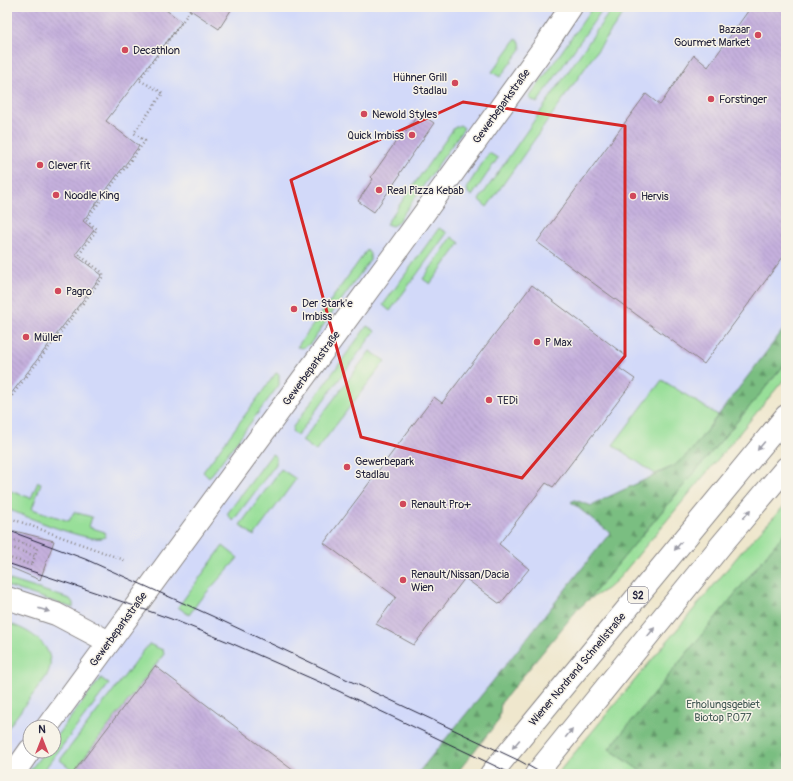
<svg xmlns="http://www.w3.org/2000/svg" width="793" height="781" viewBox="0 0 793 781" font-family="Pangolin,sans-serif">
<defs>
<pattern id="forest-firs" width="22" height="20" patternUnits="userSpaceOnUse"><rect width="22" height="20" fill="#7abe81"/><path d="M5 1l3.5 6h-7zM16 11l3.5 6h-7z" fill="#649a6b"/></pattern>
<pattern id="building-back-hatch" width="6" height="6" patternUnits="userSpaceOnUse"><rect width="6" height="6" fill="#c5b0dd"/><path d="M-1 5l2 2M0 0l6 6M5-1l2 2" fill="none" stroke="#a997bf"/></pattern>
</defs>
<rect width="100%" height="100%" fill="#f7f3e8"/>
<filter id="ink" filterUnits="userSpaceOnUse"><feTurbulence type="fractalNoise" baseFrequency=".025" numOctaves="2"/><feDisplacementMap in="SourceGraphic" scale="8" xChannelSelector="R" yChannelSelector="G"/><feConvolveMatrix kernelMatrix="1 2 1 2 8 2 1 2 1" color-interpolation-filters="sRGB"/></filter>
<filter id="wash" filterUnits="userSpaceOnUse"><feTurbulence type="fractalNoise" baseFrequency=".012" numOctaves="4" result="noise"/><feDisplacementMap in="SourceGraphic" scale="16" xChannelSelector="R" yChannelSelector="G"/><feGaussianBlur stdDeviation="0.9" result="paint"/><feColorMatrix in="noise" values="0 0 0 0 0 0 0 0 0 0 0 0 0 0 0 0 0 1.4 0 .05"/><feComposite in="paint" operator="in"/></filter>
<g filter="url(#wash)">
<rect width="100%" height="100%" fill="#efe7cd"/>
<path fill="#d2d9f9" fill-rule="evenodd" d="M7,7h779v326l-198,267 -11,10 -76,93 -2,17 -43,54h-449zM30,727h24v24h-24z"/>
<g fill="#98df99" stroke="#5d806a">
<polygon points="593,7 604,7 537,103 529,98"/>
<polygon points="613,7 628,7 487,207 479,200"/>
<polygon points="516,39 520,42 521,49 500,77 492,72"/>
<polygon points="460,125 464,128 397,223 392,226 386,224 454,128"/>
<polygon points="489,153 498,158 472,196 468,193 467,187"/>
<polygon points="439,228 447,233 390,311 383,305"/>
<polygon points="452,237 460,243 430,284 423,279"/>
<polygon points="367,250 370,254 370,260 310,344 302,348 297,347"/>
<polygon points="367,326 375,331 297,436 292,431 293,427"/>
<polygon points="370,351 385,361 316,451 302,441"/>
<polygon points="786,363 786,377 619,578 607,589 588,600"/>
<polygon points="276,373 279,374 279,385 209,478 203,472"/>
<polygon points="662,380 718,415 691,451 674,466 655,474 613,445"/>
<polygon points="272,454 276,457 276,464 233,521 227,514"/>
<polygon points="281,469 296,479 254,536 240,525"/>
<path d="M38,482l3,1 -9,26 37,12 5,-9 18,5 -3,10 16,5v5c-14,8 -81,-22 -98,-28v-19l24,8z"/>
<polygon points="786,504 786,531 609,749 645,774 557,774 743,550"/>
<polygon points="223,546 238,558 199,601 189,615 178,607"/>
<polygon points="7,579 70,599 73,603 73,608 7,586"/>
<path d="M7,623c22,6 55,26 39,54l-39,52z"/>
<polygon points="149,644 163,650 164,654 74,771 60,760"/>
<polygon points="101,678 109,684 41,774 27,774 45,751 54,751 54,739"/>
</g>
<g fill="url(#forest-firs)" stroke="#4e705e">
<polygon points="786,326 786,363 588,600 577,610 501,703 499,720 456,774 417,774 493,681 610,533 571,502 575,500 592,506 606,498 674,466 691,451"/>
<polygon points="786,531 786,774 645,774 609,749"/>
</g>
<g id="blocks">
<g fill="url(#building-back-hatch)">
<polygon points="7,7 162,7 182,22 106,121 139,146 83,221 94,230 75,255 102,275 7,399"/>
<polygon points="186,7 233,7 219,29"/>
<polygon points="751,7 786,7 786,253 704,364 537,242 646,94 660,105 694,55 708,67"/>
<polygon points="419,113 434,123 399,174 400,175 374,212 358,201 373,179 371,177 404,130 406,132"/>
<polygon points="532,285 626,356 619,368 635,379 553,487 546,483 499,544 529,569 500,604 465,578 414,645 376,624 396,597 324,543 434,397 442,403"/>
<polygon points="7,529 54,541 40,580 7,566"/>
<polygon points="155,666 298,774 72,774"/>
</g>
</g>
</g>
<g filter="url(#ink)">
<use href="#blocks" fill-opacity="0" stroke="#888484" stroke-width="1"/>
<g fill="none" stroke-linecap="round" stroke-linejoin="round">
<g stroke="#888484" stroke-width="24">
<g id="minor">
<polyline points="7,598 56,614 109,642"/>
<polyline points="47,727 399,248 547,43 571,7"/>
<polyline points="13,774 30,750"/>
</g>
</g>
<g stroke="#888484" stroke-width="24">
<g id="motorway">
<polyline points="491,774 786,416"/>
<polyline points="536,774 722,544 786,468"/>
</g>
</g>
<g stroke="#888484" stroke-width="2.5" stroke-dasharray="1 3" stroke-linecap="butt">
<polyline points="7,402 103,277 103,273 79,255 97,229 86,220 145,141 134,133 163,93 139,80 193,7"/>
<polyline points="7,517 127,561"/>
<polyline points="7,538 37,548 35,556"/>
<polyline points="7,546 35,556 32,565 7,557"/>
</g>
<use href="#minor" stroke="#fff" stroke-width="22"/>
<use href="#motorway" stroke="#fff" stroke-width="22"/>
<g stroke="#22223b" stroke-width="1">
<polyline points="7,530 85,559 212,616 520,761 543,774"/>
<polyline points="7,563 106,596 174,620 231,643 324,684 512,774"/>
</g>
</g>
<defs><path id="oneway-solid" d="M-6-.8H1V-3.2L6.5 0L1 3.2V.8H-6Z"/></defs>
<g fill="#9c9ca7">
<use href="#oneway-solid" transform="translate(761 446) rotate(130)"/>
<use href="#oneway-solid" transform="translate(747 514) rotate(-50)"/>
<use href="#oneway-solid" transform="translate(678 546) rotate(130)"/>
<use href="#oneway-solid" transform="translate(44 610) rotate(18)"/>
<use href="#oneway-solid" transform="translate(651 632) rotate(-51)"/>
<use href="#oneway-solid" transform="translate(569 733) rotate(-51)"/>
<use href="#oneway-solid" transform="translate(516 744) rotate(130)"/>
</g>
</g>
<path fill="none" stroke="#d62828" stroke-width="3" stroke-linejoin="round" d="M463,102l162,24v230l-103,122 -161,-41 -70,-257z"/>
<g fill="#d1495b" stroke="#f7f3e8" stroke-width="1.5">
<circle cx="758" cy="35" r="4"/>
<circle cx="125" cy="50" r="4"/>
<circle cx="455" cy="83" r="4"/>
<circle cx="711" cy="99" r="4"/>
<circle cx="364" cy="114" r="4"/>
<circle cx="412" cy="135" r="4"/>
<circle cx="40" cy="165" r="4"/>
<circle cx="379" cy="190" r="4"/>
<circle cx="56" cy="195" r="4"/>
<circle cx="633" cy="196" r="4"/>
<circle cx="58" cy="291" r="4"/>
<circle cx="294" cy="309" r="4"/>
<circle cx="26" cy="337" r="4"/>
<circle cx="537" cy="342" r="4"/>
<circle cx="489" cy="400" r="4"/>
<circle cx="347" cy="467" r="4"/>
<circle cx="403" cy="504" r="4"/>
<circle cx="403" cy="580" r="4"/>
</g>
<g text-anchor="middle" stroke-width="3" stroke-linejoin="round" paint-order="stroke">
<rect fill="#f7f3e8" stroke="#62616f" stroke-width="1" x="628" y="587" width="20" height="16" rx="3"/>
<g font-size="10" font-weight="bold" fill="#22223b">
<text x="638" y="599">S2</text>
</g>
<g font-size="11" fill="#22223b" stroke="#f7f3e8" text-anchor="start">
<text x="750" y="33" text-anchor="end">Bazaar<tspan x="750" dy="13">Gourmet Market</tspan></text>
<text x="133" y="54">Decathlon</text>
<text x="447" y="81" text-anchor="end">Hühner Grill<tspan x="447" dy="13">Stadlau</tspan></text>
<text x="719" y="103">Forstinger</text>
<text x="372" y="118">Newold Styles</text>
<text x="404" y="139" text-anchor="end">Quick Imbiss</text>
<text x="48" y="169">Clever fit</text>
<text x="387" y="194">Real Pizza Kebab</text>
<text x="64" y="199">Noodle King</text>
<text x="641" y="200">Hervis</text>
<text x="66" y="295">Pagro</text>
<text x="302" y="307">Der Stark'e<tspan x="302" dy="13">Imbiss</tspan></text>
<text x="34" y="341">Müller</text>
<text x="545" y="346">P Max</text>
<text x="497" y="404">TEDi</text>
<text x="355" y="465">Gewerbepark<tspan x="355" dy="13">Stadlau</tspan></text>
<text x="411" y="508">Renault Pro+</text>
<text x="411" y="578">Renault/Nissan/Dacia<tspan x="411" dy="13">Wien</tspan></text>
</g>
<g font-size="11" fill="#22223b" stroke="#f7f3e8">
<text transform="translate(501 106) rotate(-54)" y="4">Gewerbeparkstraße</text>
<text transform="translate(311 368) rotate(-54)" y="4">Gewerbeparkstraße</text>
<text transform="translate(118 629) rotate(-54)" y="4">Gewerbeparkstraße</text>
<text transform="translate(577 669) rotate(-50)" y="4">Wiener Nordrand Schnellstraße</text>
</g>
<g font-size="11" fill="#455b57" stroke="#f7f3e8">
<text x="723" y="708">Erholungsgebiet<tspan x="723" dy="13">Biotop P077</tspan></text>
</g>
</g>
<rect width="793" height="781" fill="none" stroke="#f7f3e8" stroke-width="24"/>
<g transform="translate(42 739)"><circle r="19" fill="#f7f3e8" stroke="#a29fa3"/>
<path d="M0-3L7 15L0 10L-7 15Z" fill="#d1495b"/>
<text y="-6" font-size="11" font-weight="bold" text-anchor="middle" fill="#22223b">N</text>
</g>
</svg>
